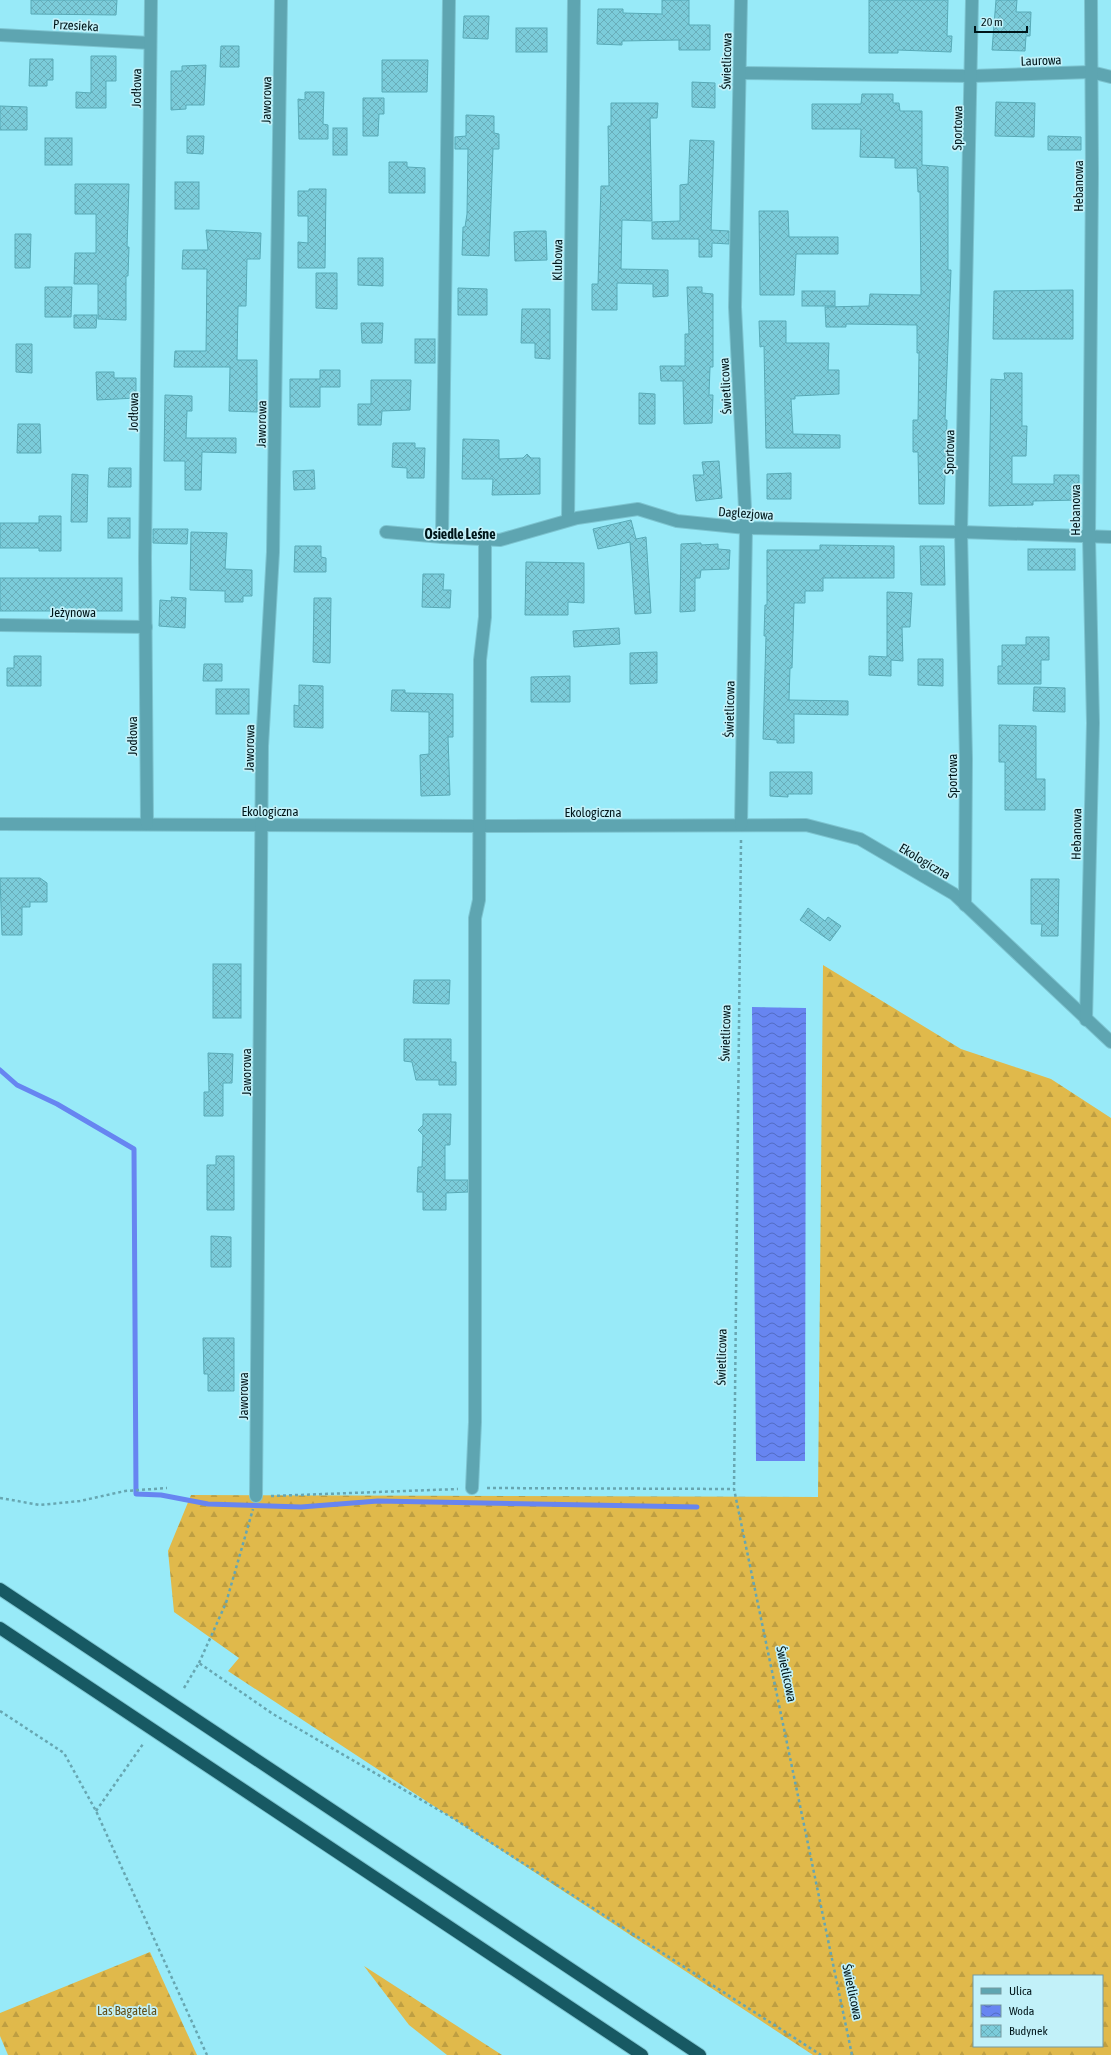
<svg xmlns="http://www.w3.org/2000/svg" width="1111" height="2055" viewBox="0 0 1111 2055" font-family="'Asap Condensed',sans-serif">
<defs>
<pattern id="forest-firs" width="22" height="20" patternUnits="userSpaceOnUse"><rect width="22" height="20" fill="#e0b94b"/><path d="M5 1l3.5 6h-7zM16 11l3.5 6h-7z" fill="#be9e41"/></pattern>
<pattern id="water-waves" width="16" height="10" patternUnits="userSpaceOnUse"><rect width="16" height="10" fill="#6785f1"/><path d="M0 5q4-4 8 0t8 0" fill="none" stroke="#526cc2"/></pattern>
<pattern id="building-cross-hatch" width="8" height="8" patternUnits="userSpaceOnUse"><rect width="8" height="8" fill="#7bccda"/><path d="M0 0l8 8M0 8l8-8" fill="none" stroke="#69aeba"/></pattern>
</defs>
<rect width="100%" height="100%" fill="#98eaf8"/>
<g fill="url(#forest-firs)" fill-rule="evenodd">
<path d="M823,965l138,84 90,30 60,39v937h-298l-585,-384 11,-13 -65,-46 -6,-61 23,-56 627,2zM974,1976h128v70h-128z"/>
<polygon points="150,1952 197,2055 8,2055 0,2036 0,2013"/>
<polygon points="364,1966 502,2055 447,2055 409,2025"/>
</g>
<polygon fill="url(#water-waves)" points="752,1007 806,1008 805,1461 756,1461"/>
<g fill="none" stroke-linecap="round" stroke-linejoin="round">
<polyline stroke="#6785f1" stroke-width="5" points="0,1070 17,1085 57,1104 134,1149 136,1494 161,1495 208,1504 301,1507 378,1501 697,1507"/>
</g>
<g fill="url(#building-cross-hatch)" stroke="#58aab7">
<polygon points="31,0 117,0 116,15 31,14"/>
<polygon points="662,0 689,0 689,25 710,25 710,50 679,50 679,40 622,41 622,45 597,44 598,9 623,9 623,13 662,14"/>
<polygon points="869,0 948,0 947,36 952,36 951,52 898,50 898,53 869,53"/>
<polygon points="996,0 1017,0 1016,12 1031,12 1030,36 1026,36 1025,51 992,50"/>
<polygon points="464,16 489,16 488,39 463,38"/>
<rect x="516" y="28" width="31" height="24"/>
<polygon points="221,46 239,46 239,67 220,67"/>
<polygon points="91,56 116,56 116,81 106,81 106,108 76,108 76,92 91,93"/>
<polygon points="30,59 53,59 53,80 47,80 47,86 29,86"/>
<polygon points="382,60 428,60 427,92 382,92"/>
<polygon points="206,65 204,105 186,105 186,109 171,110 171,71 182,71 182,66"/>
<polygon points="692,82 715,83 715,108 692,107"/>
<polygon points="305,92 324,92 323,124 328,125 328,139 299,139 298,99 305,100"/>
<polygon points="862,94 893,94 893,103 899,103 900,111 922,111 922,165 948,167 948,270 951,270 945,420 947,420 944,504 919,504 918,452 913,452 913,420 918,420 919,353 917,353 917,325 846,324 846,327 826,327 825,307 869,306 870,294 921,295 920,192 918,192 917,168 895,168 895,158 860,157 861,129 812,129 812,104 861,104"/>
<polygon points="363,98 384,98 384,114 379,114 378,136 363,136"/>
<polygon points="996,102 1035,103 1034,137 995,136"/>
<polygon points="611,103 658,103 657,118 650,118 652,221 622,220 621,269 668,270 668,296 653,297 653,284 617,283 617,310 592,310 592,284 598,284 601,186 609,186 608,126 611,126"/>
<polygon points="0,106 27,107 27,130 0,130"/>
<polygon points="466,115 494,116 494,133 499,134 499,149 493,149 489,256 462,255 463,227 465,227 467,214 468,149 455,149 455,137 466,136"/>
<rect x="333" y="128" width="14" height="27"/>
<polygon points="187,136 204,136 203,154 187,153"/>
<polygon points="1048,136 1081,137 1081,150 1048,150"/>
<rect x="45" y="138" width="27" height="27"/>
<polygon points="690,140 714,141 711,230 729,231 729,244 712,243 712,257 699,257 699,239 652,239 652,222 680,221 680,185 688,184"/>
<polygon points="389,162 407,162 407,167 425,168 425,193 389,193"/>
<rect x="175" y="182" width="24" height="27"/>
<polygon points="75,184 129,184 127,247 129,247 128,276 126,276 126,320 98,319 98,284 74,284 75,253 96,253 96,214 75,214"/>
<polygon points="309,189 326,189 325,268 298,268 298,242 308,243 308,216 298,216 298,191 309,191"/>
<polygon points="759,211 788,211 789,237 838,237 838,254 796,254 794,295 760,295"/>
<polygon points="206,230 261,233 260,259 247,259 246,306 238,306 237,360 257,360 257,412 229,411 230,367 174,367 175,351 206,351 207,269 182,269 183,250 208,250"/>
<polygon points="532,231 546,231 547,260 515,261 514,232"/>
<polygon points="15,234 31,234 30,268 15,268"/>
<polygon points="358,258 383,258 383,286 358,285"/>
<polygon points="316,273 337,273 337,309 316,308"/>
<polygon points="45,287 72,287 71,317 45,317"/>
<polygon points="687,287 702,287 702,293 713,294 713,367 710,367 709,395 713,395 712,423 684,424 683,381 661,381 660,366 685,366 685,334 689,334"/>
<polygon points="458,288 487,289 487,315 458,315"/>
<polygon points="1073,290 1073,339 993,339 994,291"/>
<rect x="802" y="291" width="33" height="15"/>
<polygon points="522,309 550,309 550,359 535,358 535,343 521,343"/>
<polygon points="74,315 97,315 96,328 74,328"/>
<polygon points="759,321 786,321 786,343 829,343 828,370 839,370 839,394 795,396 795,399 791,399 793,434 840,435 840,448 766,448 764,346 760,347"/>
<polygon points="361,323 383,323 382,343 362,343"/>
<rect x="415" y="339" width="20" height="24"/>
<polygon points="16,344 32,344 32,373 16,372"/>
<polygon points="320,370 340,370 340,387 320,387 320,407 290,407 290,379 320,379"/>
<polygon points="96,372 114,372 114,378 136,378 136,398 97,400"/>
<polygon points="1004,373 1022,373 1022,426 1027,426 1026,456 1012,456 1012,484 1054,484 1054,475 1079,475 1079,500 1033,501 1033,505 989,506 991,379 1005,380"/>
<polygon points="371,380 411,380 410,410 382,411 381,425 358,425 358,404 371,404"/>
<polygon points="639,393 655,394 655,424 639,424"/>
<polygon points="165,395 192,396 192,411 187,411 186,438 236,438 236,453 202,452 201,490 185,490 185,461 164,461"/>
<polygon points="18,424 40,424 41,453 17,453"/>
<polygon points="463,439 499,440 499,459 523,458 527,454 531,458 540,458 540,494 492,495 493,479 462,479"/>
<polygon points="393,443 415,443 415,448 425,448 424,478 407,478 407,468 392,467"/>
<polygon points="719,461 722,498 696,501 693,475 704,475 702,462"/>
<polygon points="109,468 131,468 131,487 108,487"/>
<polygon points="314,470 315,489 294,490 293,471"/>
<polygon points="791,473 791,499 767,499 767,474"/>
<polygon points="72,474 88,475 87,522 71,522"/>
<polygon points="39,516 61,516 61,551 39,551 39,548 0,548 0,523 39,523"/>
<rect x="108" y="518" width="22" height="20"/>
<polygon points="631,520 636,539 646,537 651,613 635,614 630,542 598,549 593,529"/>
<polygon points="153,529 188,529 187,544 153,543"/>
<polygon points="191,532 227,533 225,569 252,570 252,596 243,596 243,602 225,602 225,591 190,590"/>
<polygon points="701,543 701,545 718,544 718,549 730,550 729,569 701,570 700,578 695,578 695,611 680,612 681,544"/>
<polygon points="820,545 894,546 894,578 823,578 823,591 805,591 805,603 794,603 792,668 790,668 789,700 848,701 848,715 794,714 794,743 777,743 777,740 763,739 766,636 764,636 765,605 767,605 767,550 820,550"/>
<polygon points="295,546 321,546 321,557 326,558 326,572 294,572"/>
<polygon points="920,546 944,546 945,585 921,585"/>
<rect x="1028" y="549" width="47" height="21"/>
<polygon points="526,562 584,563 584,603 568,602 568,615 525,615"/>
<polygon points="423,574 444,574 443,590 451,590 450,608 422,607"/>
<rect x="0" y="578" width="122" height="33"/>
<polygon points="887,592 912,593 910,627 902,627 903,661 891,660 891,676 869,675 869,656 887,657"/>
<polygon points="171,597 186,598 185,628 159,626 160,600 172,601"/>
<polygon points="314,598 331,598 330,663 313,662"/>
<polygon points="619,628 620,644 574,647 573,631"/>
<polygon points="1026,637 1049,637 1049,660 1041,660 1041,684 998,684 998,666 1002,666 1002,645 1026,645"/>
<polygon points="657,652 657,683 630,684 630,653"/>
<polygon points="14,656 41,656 41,686 7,686 7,668 14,668"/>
<polygon points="918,659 943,659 943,686 918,685"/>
<polygon points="204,664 222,664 222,681 203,681"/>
<polygon points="570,676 570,702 531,702 531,677"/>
<polygon points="299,685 323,686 323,728 294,727 294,705 299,706"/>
<polygon points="1034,687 1065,688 1065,712 1033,711"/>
<rect x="216" y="689" width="33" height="25"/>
<polygon points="392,690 405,690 405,693 453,694 453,737 448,737 450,795 421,796 420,755 429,754 429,712 391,711"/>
<polygon points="999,725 1036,726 1036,779 1045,779 1045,810 1005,810 1005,762 999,762"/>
<polygon points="770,772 812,772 812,794 788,794 788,797 770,796"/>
<polygon points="0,878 40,878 47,883 47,902 30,902 30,907 22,907 22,935 2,935"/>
<polygon points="1031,879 1059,879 1058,936 1041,936 1042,924 1031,924"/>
<polygon points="808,908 825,921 828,917 841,926 830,941 800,920"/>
<rect x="213" y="964" width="28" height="54"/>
<polygon points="414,980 450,980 449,1004 413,1003"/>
<polygon points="404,1039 451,1039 451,1062 456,1062 456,1085 439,1085 439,1080 416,1080 412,1062 404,1061"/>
<polygon points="208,1053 233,1054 232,1083 223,1083 223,1116 204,1116 204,1092 209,1092"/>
<polygon points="423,1114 451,1114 450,1145 445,1145 445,1180 468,1180 468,1192 446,1193 446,1210 423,1210 423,1192 417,1192 418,1167 422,1167 423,1135 418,1130 423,1125"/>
<polygon points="216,1156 234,1156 234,1210 207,1210 207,1165 216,1165"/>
<polygon points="211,1236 231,1237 231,1267 211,1267"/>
<polygon points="203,1338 234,1338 234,1391 208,1391 208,1374 204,1374"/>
</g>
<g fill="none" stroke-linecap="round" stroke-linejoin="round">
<g stroke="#7dc4d0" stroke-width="14">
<g id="minor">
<polyline points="0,35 150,43"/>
<polyline points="740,73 972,76 1091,72 1111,77"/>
<polyline points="568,520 574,0"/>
<polyline points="386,532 442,537 500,540 577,518 638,509 677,521 746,528 961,532 1111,537"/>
<polyline points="442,537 449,0"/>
<polyline points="0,625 146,627"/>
<polyline points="0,824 479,826 806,825 860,839 954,894 1111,1042"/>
<polyline points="147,824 145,557 151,0"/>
<polyline points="741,825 746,528 735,307 741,0"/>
<polyline points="965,905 966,759 961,532 972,0"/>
<polyline points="1086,1020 1093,723 1089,537 1092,173 1091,0"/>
<polyline points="472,1488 475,1422 475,918 479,900 480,660 485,617 485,539"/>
<polyline points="256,1496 262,746 273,552 281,0"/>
</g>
</g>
<g stroke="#7dc4d0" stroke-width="14">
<g id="highway">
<polyline points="0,1589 700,2055"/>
<polyline points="0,1628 642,2055"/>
</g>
</g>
<g stroke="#67a6b1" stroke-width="2.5" stroke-dasharray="3 3" stroke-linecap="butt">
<polyline points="741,840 734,1489 852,2055"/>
<polyline points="487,1488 734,1489"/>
<polyline points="271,1496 458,1489"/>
<polyline points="0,1498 40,1505 80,1501 125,1491 167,1488"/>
<polyline points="199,1663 226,1603 253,1509"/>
<polyline points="184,1688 199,1663 273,1714 456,1820 821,2055"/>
<polyline points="0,1711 64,1753 96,1811 207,2055"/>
<polyline points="96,1811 143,1744"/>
</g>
<use href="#minor" stroke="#5ea5b1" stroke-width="12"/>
<use href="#highway" stroke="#175963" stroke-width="12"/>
</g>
<g text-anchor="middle" stroke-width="3.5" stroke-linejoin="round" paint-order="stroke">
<g font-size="13" fill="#00161a" stroke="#c2f1f9">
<text transform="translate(76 25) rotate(3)" y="5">Przesieka</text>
<text transform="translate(1041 60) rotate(-2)" y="5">Laurowa</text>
<text transform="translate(726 61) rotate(-89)" y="5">Świetlicowa</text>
<text transform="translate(136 88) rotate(-89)" y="5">Jodłowa</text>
<text transform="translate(266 100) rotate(-89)" y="5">Jaworowa</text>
<text transform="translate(957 128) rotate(-89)" y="5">Sportowa</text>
<text transform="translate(1078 186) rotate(-90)" y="5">Hebanowa</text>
<text transform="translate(557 260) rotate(-89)" y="5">Klubowa</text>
<text transform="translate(725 386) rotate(-93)" y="5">Świetlicowa</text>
<text transform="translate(133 412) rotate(-89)" y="5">Jodłowa</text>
<text transform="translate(261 424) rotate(-89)" y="5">Jaworowa</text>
<text transform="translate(949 452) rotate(-89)" y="5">Sportowa</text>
<text transform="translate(1075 510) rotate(-90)" y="5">Hebanowa</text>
<text transform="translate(746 513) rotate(4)" y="5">Daglezjowa</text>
<text x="73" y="617">Jeżynowa</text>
<text transform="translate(729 709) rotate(-89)" y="5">Świetlicowa</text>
<text transform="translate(132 736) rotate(-90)" y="5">Jodłowa</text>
<text transform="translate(249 748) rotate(-89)" y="5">Jaworowa</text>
<text transform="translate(952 776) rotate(-90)" y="5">Sportowa</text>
<text x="270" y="816">Ekologiczna</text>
<text x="593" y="817">Ekologiczna</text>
<text transform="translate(1076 834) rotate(-89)" y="5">Hebanowa</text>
<text transform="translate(925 861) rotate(31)" y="5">Ekologiczna</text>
<text transform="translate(725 1033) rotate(-89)" y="5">Świetlicowa</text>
<text transform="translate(246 1072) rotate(-90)" y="5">Jaworowa</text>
<text transform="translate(721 1357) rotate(-89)" y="5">Świetlicowa</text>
<text transform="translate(243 1396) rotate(-90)" y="5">Jaworowa</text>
<text transform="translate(787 1674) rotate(78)" y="5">Świetlicowa</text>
<text transform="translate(853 1992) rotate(78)" y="5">Świetlicowa</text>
</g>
<g font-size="13" fill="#645018" stroke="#c2f1f9">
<text x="127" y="2015">Las Bagatela</text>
</g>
<g font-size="14" font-weight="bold" fill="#00161a" stroke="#c2f1f9">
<text x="460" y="539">Osiedle Leśne</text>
</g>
</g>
<rect x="973" y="1975" width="130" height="72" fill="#c2f1f9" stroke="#7499a0"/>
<rect x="981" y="1988" width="20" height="6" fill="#5ea5b1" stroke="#7499a0"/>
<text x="1009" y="1995" font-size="12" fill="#00161a">Ulica</text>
<rect x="981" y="2005" width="20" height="12" fill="url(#water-waves)" stroke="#7499a0"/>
<text x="1009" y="2015" font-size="12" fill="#00161a">Woda</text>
<rect x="981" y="2025" width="20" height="12" fill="url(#building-cross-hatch)" stroke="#7499a0"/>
<text x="1009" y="2035" font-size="12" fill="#00161a">Budynek</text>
<path d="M975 26v6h52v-6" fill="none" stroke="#00161a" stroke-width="2"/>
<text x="981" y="26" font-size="12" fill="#00161a" stroke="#c2f1f9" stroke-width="3" paint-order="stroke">20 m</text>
</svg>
